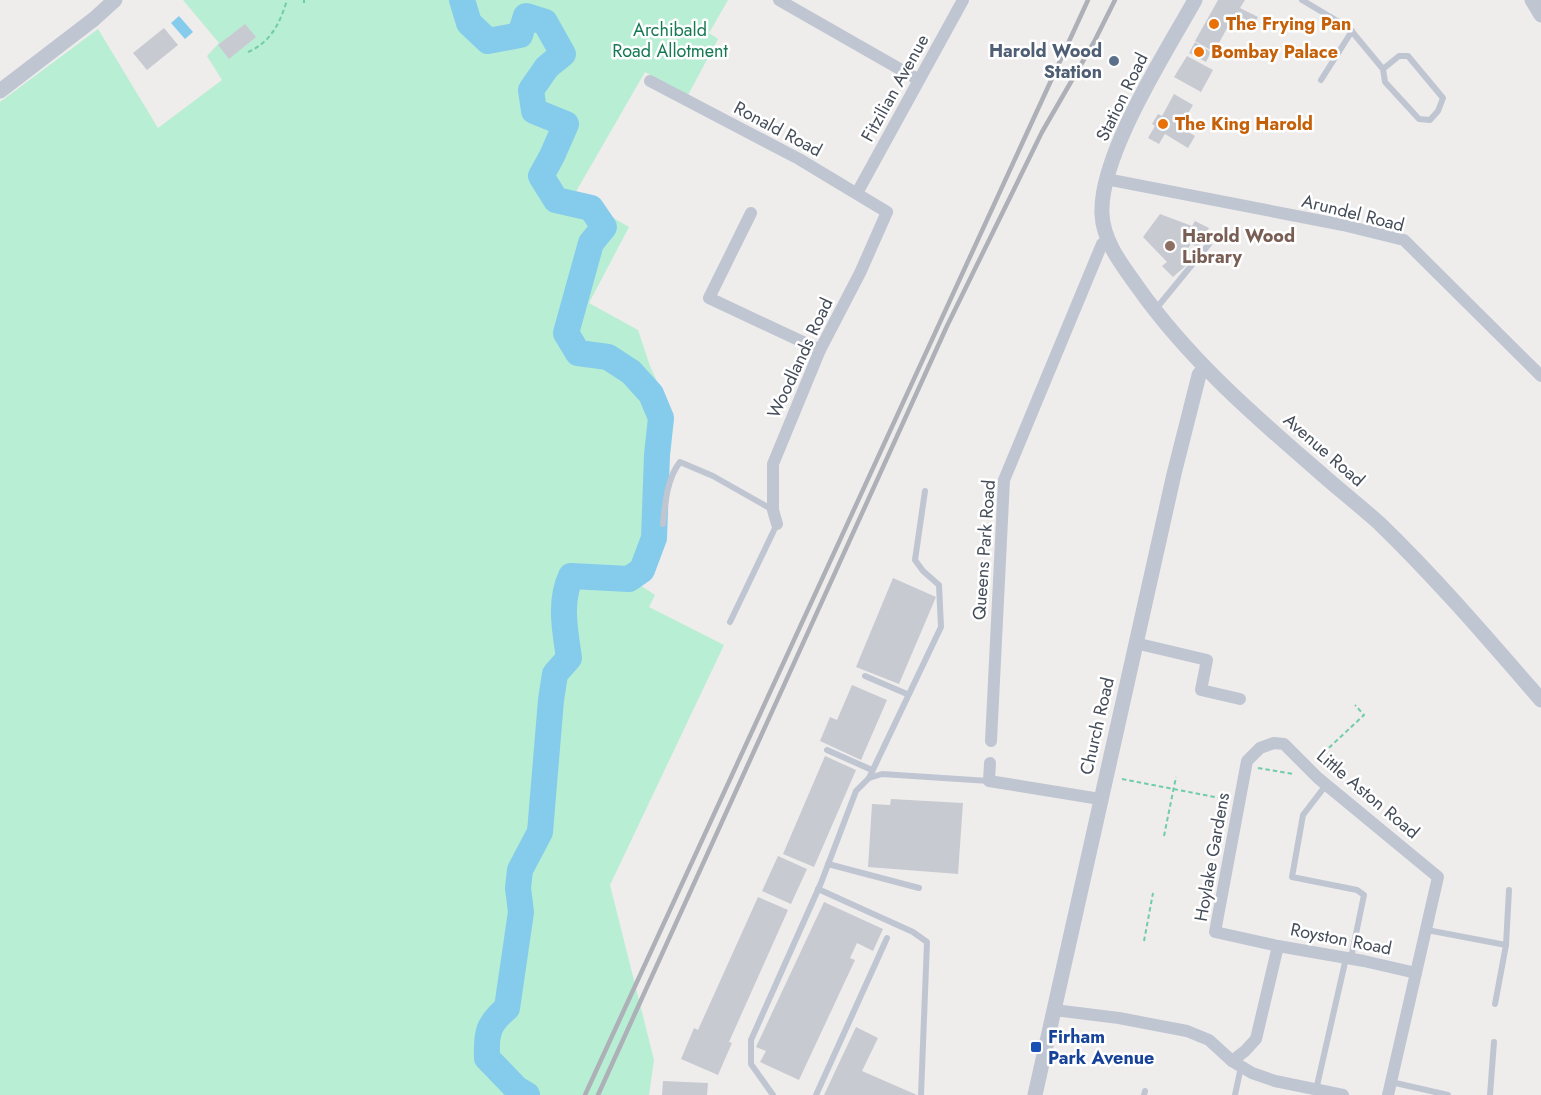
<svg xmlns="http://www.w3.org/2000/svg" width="1541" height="1095" viewBox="0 0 1541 1095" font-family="Jost,sans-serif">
<rect width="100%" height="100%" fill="#efecec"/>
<polygon fill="#b8eed3" points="183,0 728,0 709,33 718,39 688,95 645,72 574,195 629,227 589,303 638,330 650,366 673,417 658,547 650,570 640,585 655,595 649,607 724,645 610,885 654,1060 649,1095 0,1095 0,102 98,29 158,128 222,80 207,56 219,43"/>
<polygon fill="#85cbec" points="179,16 193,32 185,39 171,23"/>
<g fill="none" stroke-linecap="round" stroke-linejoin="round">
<path stroke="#85cbec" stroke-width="26" d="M462,0l7,23 19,18 32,-6 6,-19 19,6 18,32 -16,13 -16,23 3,21 32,13 -14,32 -11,20 15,24 35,8 13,19 -13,16 -25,90 12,20 30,4 23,15 20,22 10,24 -4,37 -3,83 -12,32 -13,9 -58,-3c-12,26 -6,54 -2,82l-14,16 -4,26 -11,132 -20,38 -2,18 3,24 -14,96c-19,16 -21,25 -20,50l30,31 10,6"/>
</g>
<g fill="#c8cad2">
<polygon points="1218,0 1245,0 1240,8 1258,17 1251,29 1232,19 1214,52 1195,41"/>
<polygon points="245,24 256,37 229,59 218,45"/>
<polygon points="164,28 178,45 147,70 133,53"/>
<polygon points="1195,42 1211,52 1206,62 1189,53"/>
<polygon points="1187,56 1213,70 1201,92 1174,77"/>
<polygon points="1174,94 1193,105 1180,127 1195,136 1188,148 1165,134 1159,144 1148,138 1155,126 1152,124 1158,114 1162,116"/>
<polygon points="1160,214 1192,226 1195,221 1209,228 1199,247 1191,244 1183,255 1189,263 1173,277 1162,266 1167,262 1143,237"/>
<polygon points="893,578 936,597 899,684 856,667"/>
<polygon points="852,685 887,700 861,760 820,741 830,717 837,720"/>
<polygon points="825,756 856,770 814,867 783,854"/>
<polygon points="891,799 963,803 958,874 868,867 872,804 890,805"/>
<polygon points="778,856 807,869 791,904 762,891"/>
<polygon points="758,897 788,910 729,1042 732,1043 718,1075 681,1059 694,1028 698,1030"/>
<polygon points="824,902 883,929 873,951 857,943 850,958 855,960 799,1080 760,1062 766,1051 756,1047"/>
<polygon points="856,1027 878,1038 862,1071 917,1095 824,1095"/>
<polygon points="663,1081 708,1083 707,1095 662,1095"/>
</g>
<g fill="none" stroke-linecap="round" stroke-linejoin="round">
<g stroke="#70ccaa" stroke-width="2" stroke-dasharray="4.5 3" stroke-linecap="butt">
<polyline points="304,0 304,3"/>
<path d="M248,52c23,-10 32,-29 39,-52"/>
<polyline points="1318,758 1364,715 1355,705"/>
<polyline points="1258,768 1294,774"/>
<polyline points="1122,779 1225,799"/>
<polyline points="1164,836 1176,777"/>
<polyline points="1144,941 1153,893"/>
</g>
<g stroke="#bfc6d2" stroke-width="6">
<polyline points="1302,0 1349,28 1383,69 1385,82 1419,119 1430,120 1438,111 1443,98 1408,56 1399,56 1383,69"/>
<polyline points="1321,80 1352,31"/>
<polyline points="1155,310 1209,244"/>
<path d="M663,524c2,-20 4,-46 17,-62l33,14 60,34"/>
<polyline points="730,622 777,524"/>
<polyline points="865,676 907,694"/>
<polyline points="827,750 872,770"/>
<polyline points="869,778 941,627 939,585 923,571 915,560 925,491"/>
<polyline points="1326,785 1303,815 1292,877 1357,890 1364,895 1351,958"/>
<polyline points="828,864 919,888"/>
<polyline points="818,889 913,932 927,942 921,1095"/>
<polyline points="1427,930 1506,945 1495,1004"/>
<polyline points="1506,945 1509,890"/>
<polyline points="1391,1082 1448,1095"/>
<polyline points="1316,1090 1346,958"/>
<polyline points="773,1095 751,1064 751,1040 821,883 856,791 869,778 882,774 989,781"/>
<polyline points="816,1095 887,938"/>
<polyline points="1144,1095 1145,1091"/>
<polyline points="1235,1095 1241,1067"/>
<polyline points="1490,1095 1494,1042"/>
</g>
<g stroke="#bfc6d2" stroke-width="12">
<polyline points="779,0 919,80"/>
<polyline points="650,81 799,159 887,212 860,273 820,350 773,464 773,510 777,524"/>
<polyline points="1106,179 1343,225 1404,240 1541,376"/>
<polyline points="857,193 963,0"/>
<polyline points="751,213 709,298 820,350"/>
<polyline points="1135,643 1207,660 1201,690 1240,699"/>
<polyline points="991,741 1004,480 1102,244 1108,240"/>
<polyline points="990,763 989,781 1100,799"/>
<polyline points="1278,946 1215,932 1247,761 1260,748 1274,743 1284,744 1318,778 1438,877 1388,1095"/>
<polyline points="1054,1010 1119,1018 1187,1031 1209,1040 1232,1061 1252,1073 1275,1081 1343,1095"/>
<polyline points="1232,1061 1245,1051 1256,1039 1278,946 1364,961 1416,973"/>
</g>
<g stroke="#bfc6d2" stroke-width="15">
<path d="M1195,0c-29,52 -96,156 -93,214 1,27 20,51 35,72 50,71 115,128 180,184 20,18 42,35 62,53 57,55 110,117 162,177"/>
<polyline points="1532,0 1541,15"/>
<polyline points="0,91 94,19 115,0"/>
<polyline points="1035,1095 1174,474 1199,375 1205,368"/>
</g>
<g stroke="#aeb0b7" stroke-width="4.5">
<polyline points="585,1095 1088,0"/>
<polyline points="598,1095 947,326 1042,132 1094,42 1115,0"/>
</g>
</g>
<g fill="#e8710a" stroke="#fff" stroke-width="2">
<circle cx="1214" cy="24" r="6"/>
<circle cx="1199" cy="52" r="6"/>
<circle cx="1163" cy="124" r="6"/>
</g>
<circle fill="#5c6f8a" stroke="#fff" stroke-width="2" cx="1114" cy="61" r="6"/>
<circle fill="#8d6e63" stroke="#fff" stroke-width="2" cx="1170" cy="246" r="6"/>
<rect fill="#1a4fb4" stroke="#fff" stroke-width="2" x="1030" y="1041" width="12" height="12" rx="3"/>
<g text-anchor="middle" stroke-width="5" stroke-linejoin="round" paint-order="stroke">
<g font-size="18" font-weight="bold" fill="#c56008" stroke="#fff" text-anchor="start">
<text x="1226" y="30">The Frying Pan</text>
<text x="1211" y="58">Bombay Palace</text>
<text x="1175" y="130">The King Harold</text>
</g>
<g font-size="18" fill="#157a53" stroke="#fff">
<text x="670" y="36">Archibald<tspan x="670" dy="21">Road Allotment</tspan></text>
</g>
<g font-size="18" font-weight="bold" fill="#4e5e75" stroke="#fff" text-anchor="end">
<text x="1102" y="57">Harold Wood<tspan x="1102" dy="21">Station</tspan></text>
</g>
<g font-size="18" fill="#444d59" stroke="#fff">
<text transform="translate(895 88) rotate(-61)" y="6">Fitzilian Avenue</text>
<text transform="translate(1122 97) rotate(-64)" y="6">Station Road</text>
<text transform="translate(778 129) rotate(28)" y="6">Ronald Road</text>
<text transform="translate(1353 213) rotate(14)" y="6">Arundel Road</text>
<text transform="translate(800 358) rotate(-65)" y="6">Woodlands Road</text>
<text transform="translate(1324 450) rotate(41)" y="6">Avenue Road</text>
<text transform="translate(984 550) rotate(-86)" y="6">Queens Park Road</text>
<text transform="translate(1097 726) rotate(-77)" y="6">Church Road</text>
<text transform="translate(1368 794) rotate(40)" y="6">Little Aston Road</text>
<text transform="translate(1212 857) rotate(-80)" y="6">Hoylake Gardens</text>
<text transform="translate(1341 939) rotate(11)" y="6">Royston Road</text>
</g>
<g font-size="18" font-weight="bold" fill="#785e54" stroke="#fff" text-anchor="start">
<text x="1182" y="242">Harold Wood<tspan x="1182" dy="21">Library</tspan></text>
</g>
<g font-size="18" font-weight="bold" fill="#164399" stroke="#fff" text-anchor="start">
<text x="1048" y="1043">Firham<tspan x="1048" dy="21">Park Avenue</tspan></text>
</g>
</g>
</svg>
